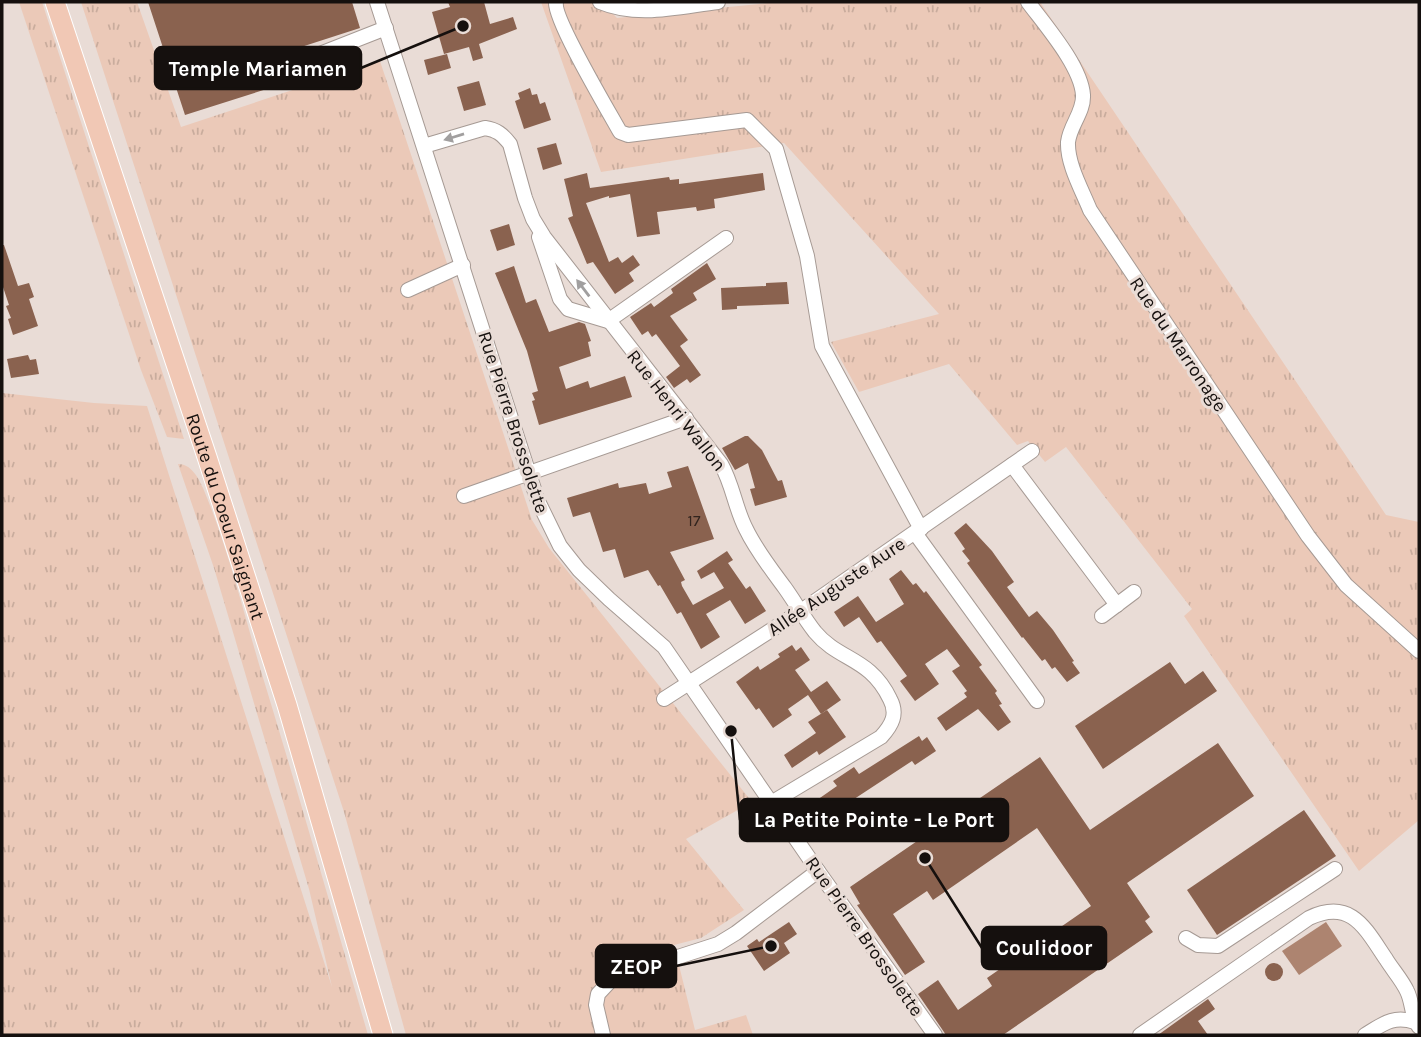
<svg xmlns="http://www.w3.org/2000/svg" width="1421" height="1037" viewBox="0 0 1421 1037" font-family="Karla,sans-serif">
<defs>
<pattern id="grass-tufts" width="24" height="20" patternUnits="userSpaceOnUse" patternTransform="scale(1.75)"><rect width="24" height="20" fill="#ebc9b8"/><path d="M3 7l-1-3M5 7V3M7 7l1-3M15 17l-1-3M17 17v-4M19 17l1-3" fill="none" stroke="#c9ac9d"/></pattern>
</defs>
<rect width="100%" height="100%" fill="#e9dcd6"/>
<g fill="url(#grass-tufts)">
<polygon points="19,2 42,2 184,439 167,437 141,370"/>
<polygon points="81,2 137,2 181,127 380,61 532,520 549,548 752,802 686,839 744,910 701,938 674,945 695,1030 746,1015 753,1035 406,1035 344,812"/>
<polygon points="541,2 601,2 617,18 778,2 1040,2 1386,515 1419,522 1419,820 1359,871 1184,616 1192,609 1066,447 1045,462 1028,441 1017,445 949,364 859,392 831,342 939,314 784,143 601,172"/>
<path d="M2,393l92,10 53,3 185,581 -23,-98 -95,-321 -36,-104c13,0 20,13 25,24 25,59 40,123 58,183 37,121 72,243 107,364h-366z"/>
</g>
<polygon fill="#ad8470" points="1326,922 1342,946 1299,975 1282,951"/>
<g fill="#8a624f">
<polygon points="148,2 352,2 360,28 264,59 266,65 261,69 260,77 264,82 272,83 273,87 185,115"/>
<polygon points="448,2 484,2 490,24 513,17 517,29 479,44 483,58 473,61 469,47 444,54 432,12 450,7"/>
<polygon points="447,54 451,68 428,75 424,60"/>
<polygon points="479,81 486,105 464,111 457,87"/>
<polygon points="530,88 532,95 537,94 540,104 545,102 551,120 524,129 515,101 520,99 518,93"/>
<polygon points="556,143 562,164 543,170 537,148"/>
<polygon points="587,173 590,188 669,177 670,180 679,179 679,184 763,173 765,190 714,199 715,208 697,211 696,207 657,212 660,234 637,237 630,194 609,198 609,196 586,203 609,262 618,257 622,263 633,255 640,265 629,273 634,281 615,294 593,262 587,264 568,218 573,216 564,179"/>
<polygon points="509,224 515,245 497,251 490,230"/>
<polygon points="2,245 4,245 18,286 29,283 34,297 29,299 38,326 13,335 8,319 11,318 6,306 9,305 2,284"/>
<polygon points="707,263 716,279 693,293 697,300 670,316 688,340 680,346 701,375 690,383 687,379 674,388 666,377 680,366 656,334 652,337 648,331 642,335 630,317 651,303 654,307 673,293 671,289"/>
<polygon points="514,266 526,303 536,299 549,332 579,322 585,324 591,341 588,342 591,356 559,367 566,389 588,381 590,388 625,376 632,397 539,425 532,401 535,400 532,393 538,391 527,351 495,273"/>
<polygon points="787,282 789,304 737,306 737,309 722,310 721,288 766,286 766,283"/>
<polygon points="28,355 30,360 36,359 39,374 11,378 7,359"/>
<polygon points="745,436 748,436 762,450 778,481 782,480 787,497 755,506 750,489 755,488 748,463 735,470 722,448"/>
<polygon points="688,466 714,539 670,552 685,580 681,582 682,586 693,605 724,588 714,572 701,579 697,571 727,551 733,560 728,563 746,589 750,586 766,611 745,624 730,600 706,614 720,637 701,649 681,612 677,614 660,585 658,586 648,570 624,578 615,549 603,552 590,512 573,517 567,498 618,483 619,488 646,483 649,494 672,487 667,472"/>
<polygon points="966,523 992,551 1014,582 1007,587 1029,617 1037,611 1053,630 1074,661 1072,662 1080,673 1067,682 1055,667 1052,669 1045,659 1042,661 1023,637 1022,638 967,563 970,561 962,551 965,549 954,533"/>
<polygon points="901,570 913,585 916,583 924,593 926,591 982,665 979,667 997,691 995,693 1002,704 999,705 1011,722 998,731 978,709 946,731 937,718 967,697 964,693 967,691 952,671 960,666 947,649 925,664 939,684 915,701 900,681 907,676 881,641 877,643 859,617 844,627 834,612 858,596 876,622 904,604 889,579"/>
<polygon points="792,645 796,651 801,647 810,660 795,670 811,692 827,681 841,700 821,714 808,695 788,709 792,715 773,728 759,708 756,710 736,682 758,666 760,670 780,657 778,654"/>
<polygon points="1170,662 1185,684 1203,671 1217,691 1103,769 1075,726"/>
<polygon points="827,710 846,737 819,755 817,751 792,768 784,755 816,733 808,722"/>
<polygon points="919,736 922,741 927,737 936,751 915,765 912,761 842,807 850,819 838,827 832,819 820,827 807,807 837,786 833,781 854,767 859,774"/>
<polygon points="1218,743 1254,796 1127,883 1150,917 1145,921 1153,932 1003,1035 946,1035 918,994 938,980 958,1010 992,986 987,978 1091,906 1037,828 933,900 927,891 893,914 925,962 905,975 857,905 860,904 850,887 1040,757 1090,830"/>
<polygon points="1304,810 1336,856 1217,935 1187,890"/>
<polygon points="789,922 797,934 784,943 790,953 764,971 747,946 757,939 759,942"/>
<circle cx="1274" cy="972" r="9"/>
<polygon points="1208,999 1215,1009 1198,1021 1208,1035 1158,1035"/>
</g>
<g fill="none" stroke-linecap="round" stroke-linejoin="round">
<g stroke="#a69a94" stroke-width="16">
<g id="minor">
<polyline points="377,2 529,474 538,501 560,546 579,570 609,599 664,647 818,871 935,1035"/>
<path d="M556,2c-3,16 53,110 64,130l8,3 119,-15 29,29 31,107 15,90 99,183"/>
<path d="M600,2c38,16 78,5 118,0"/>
<path d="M1028,2c17,23 53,64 55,93 1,17 -13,30 -15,47 -1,22 14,48 22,68l218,326 38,49 73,66"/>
<polyline points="269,74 386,28"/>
<path d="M424,146l61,-18c12,2 17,6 25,16l15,54 8,21 11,18 177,227c12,21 14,44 25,65 10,21 25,40 39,59 10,14 19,30 30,44 24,29 55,25 75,67 8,15 2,26 -9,38l-110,66"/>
<polyline points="539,237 560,299 568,309 608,321 726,238"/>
<polyline points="408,290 463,265"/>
<polyline points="1012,465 1117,605"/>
<polyline points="464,496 686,418"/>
<polyline points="915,533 1037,701"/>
<polyline points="1102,616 1134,592"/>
<polyline points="664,699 801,611 1032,451"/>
<polyline points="1186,938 1198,945 1218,946 1335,869"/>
<polyline points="603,1035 596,1005 598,994 613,978 718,944 736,933 818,871"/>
<path d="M1140,1035l169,-117c42,-20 56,10 77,41 6,10 16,21 21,32 6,12 4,25 12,36"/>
<path d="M1365,1035c18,-11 28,-20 50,-13"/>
</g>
</g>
<g stroke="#fff" stroke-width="21">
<g id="major">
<path id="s1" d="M55,2l152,455 80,248 96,330"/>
</g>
</g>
<use href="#minor" stroke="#fff" stroke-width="14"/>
<use href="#major" stroke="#f1c8b5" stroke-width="19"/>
</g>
<defs><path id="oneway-solid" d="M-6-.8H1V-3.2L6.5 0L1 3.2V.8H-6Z" transform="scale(1.75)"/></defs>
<g fill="#a19f9f">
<use href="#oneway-solid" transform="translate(454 137) rotate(163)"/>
<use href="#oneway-solid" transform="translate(583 288) rotate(-127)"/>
</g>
<g text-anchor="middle" stroke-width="6" stroke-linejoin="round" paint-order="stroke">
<g font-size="16" fill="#32241e">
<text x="694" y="526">17</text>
</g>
<g font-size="19" fill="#15100e" stroke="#e9dcd6">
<text transform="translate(1179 344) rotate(56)" y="7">Rue du Marronage</text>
<text transform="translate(677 410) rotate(52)" y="7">Rue Henri Wallon</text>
<text transform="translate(514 422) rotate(72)" y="7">Rue Pierre Brossolette</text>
<text dy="7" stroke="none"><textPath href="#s1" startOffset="542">Route du Coeur Saignant</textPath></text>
<text transform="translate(836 586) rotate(-34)" y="7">Allée Auguste Aure</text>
<text transform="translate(865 936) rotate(55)" y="7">Rue Pierre Brossolette</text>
</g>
</g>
<path fill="none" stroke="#15100e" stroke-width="2.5" d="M463 26L361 68M731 731L740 820M925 858L982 948M771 946L676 966"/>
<g fill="#15100e" stroke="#e9dcd6" stroke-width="2.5">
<circle cx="463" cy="26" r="7"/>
<circle cx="731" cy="731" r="7"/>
<circle cx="925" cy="858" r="7"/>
<circle cx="771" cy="946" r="7"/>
</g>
<g fill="#15100e" stroke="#15100e" stroke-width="2.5">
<rect x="155" y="47" width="206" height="42" rx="7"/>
<rect x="740" y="799" width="268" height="42" rx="7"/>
<rect x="982" y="927" width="124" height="42" rx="7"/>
<rect x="596" y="945" width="80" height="42" rx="7"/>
</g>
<g font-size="21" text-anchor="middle" font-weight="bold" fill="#fff">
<text x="258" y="76">Temple Mariamen</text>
<text x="874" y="827">La Petite Pointe - Le Port</text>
<text x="1044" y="955">Coulidoor</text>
<text x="636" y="974">ZEOP</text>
</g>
<rect width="1421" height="1037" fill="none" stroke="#15100e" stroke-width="7"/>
</svg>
